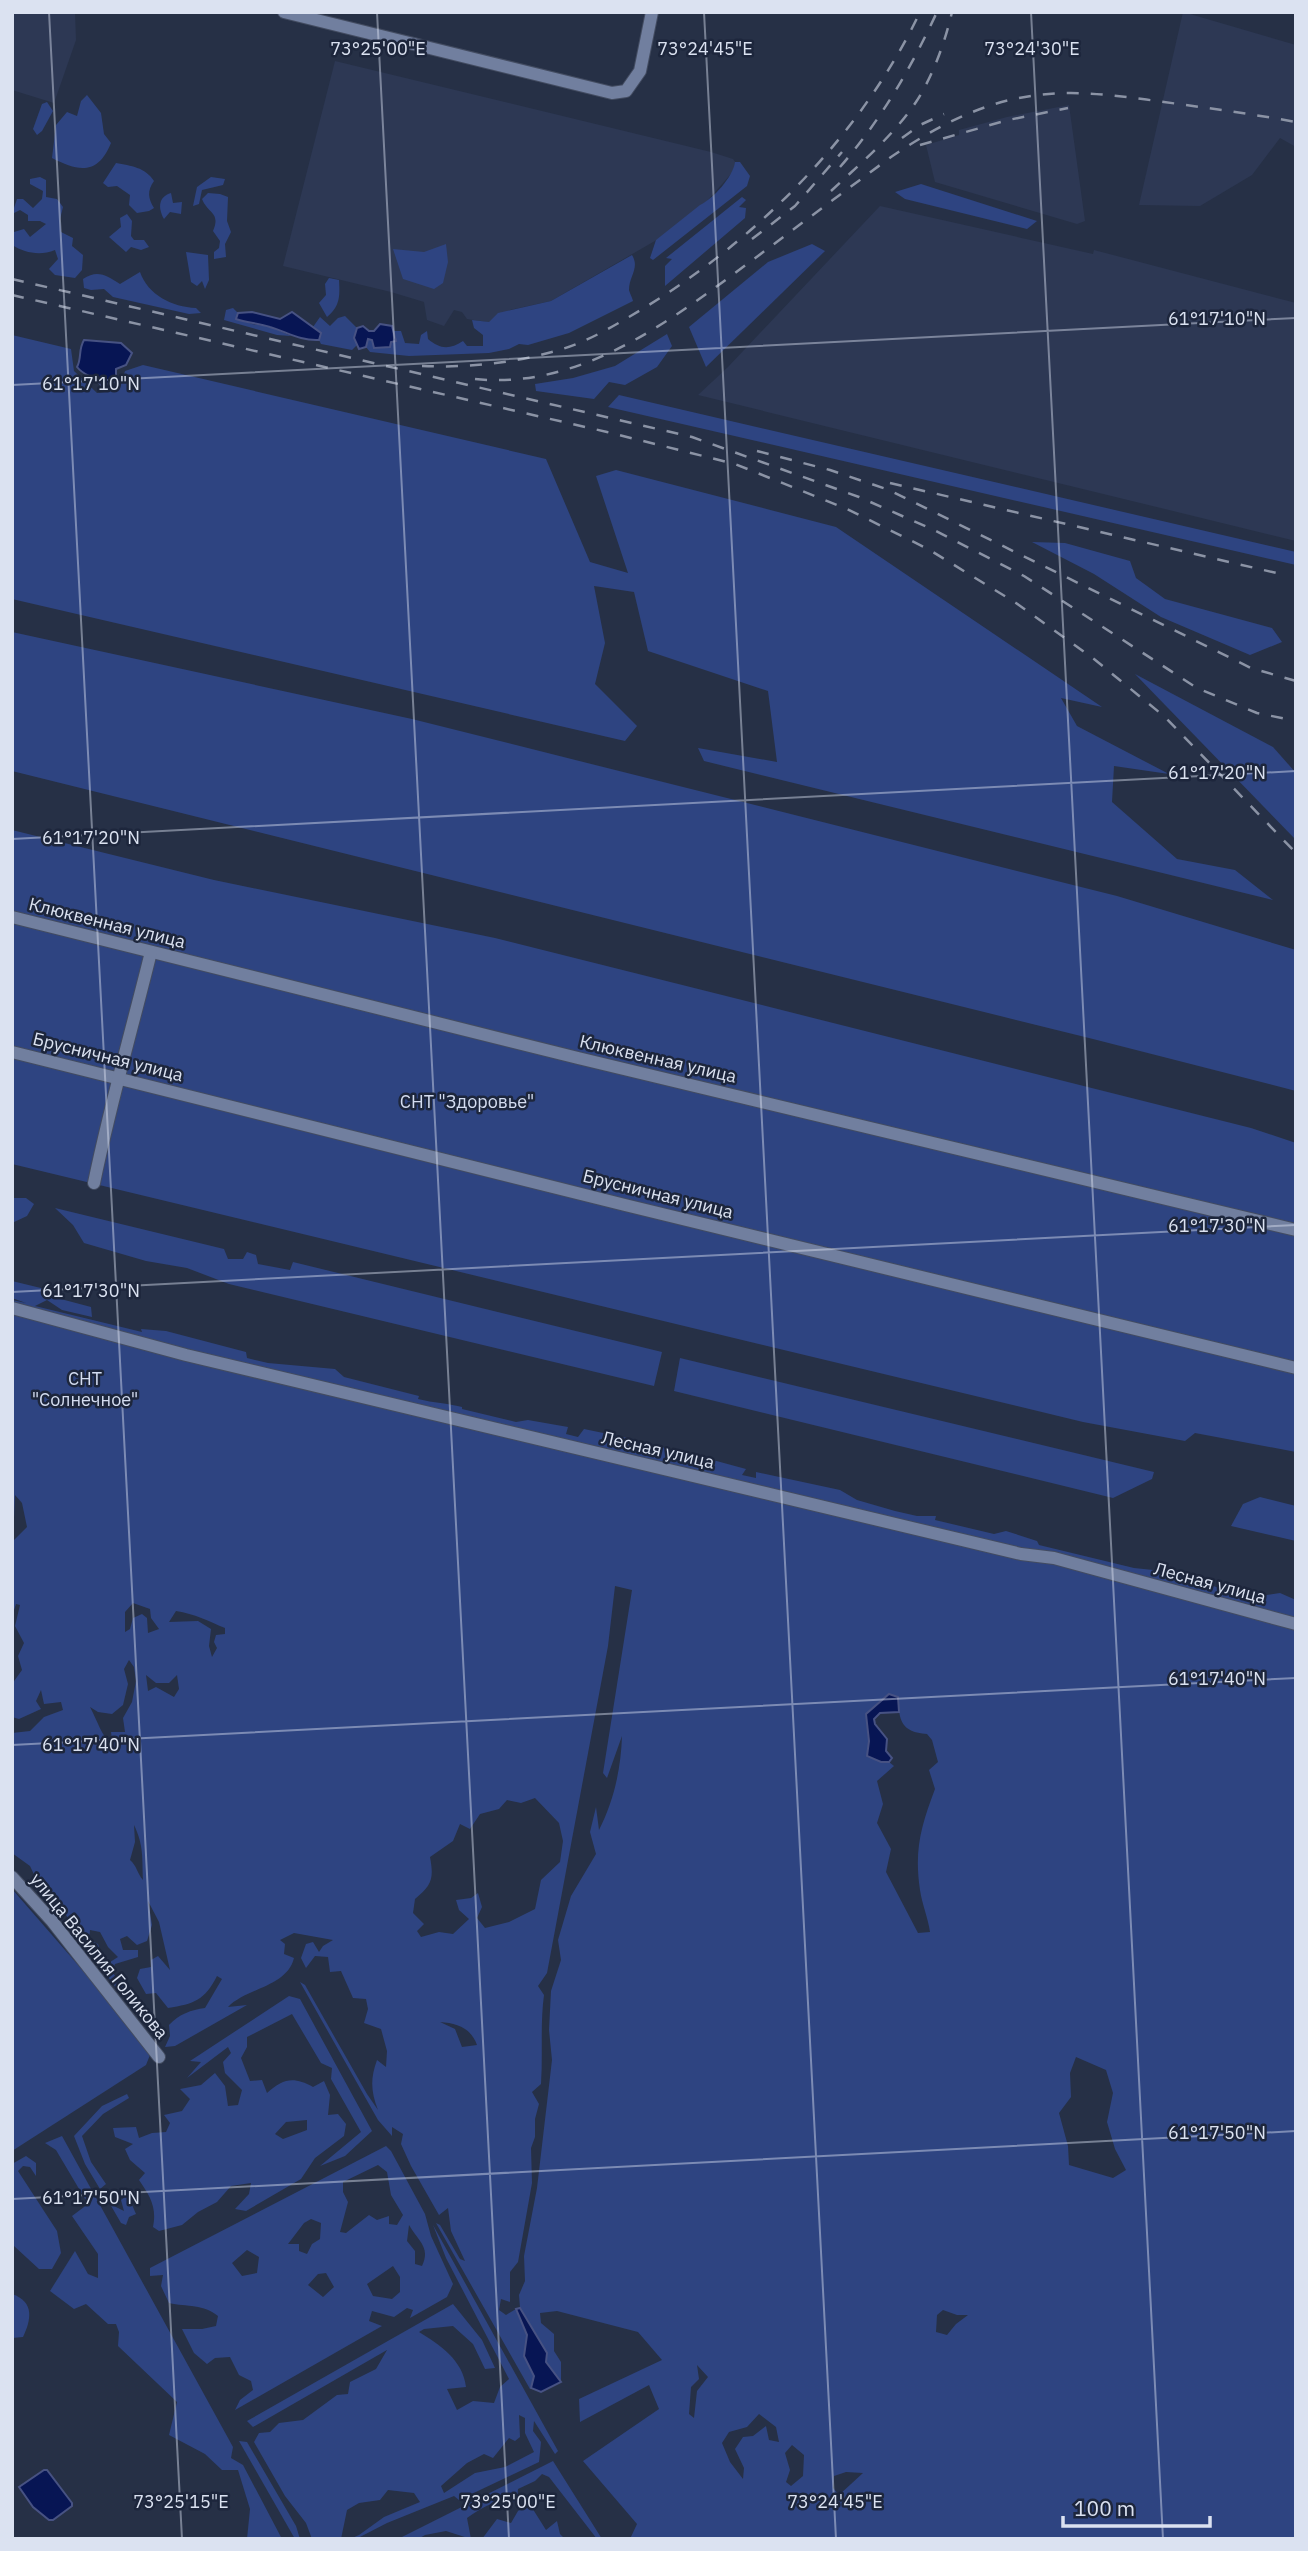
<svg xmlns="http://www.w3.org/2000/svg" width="1308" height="2551" viewBox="0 0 1308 2551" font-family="'IBM Plex Sans',sans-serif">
<rect width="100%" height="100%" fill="#263046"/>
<g fill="#2d3854">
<polygon points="12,12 75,12 76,40 54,103 12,90"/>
<polygon points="1183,12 1296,45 1296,147 1280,138 1252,175 1200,206 1139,205"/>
<polygon points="335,61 711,152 733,159 738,166 707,201 679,227 551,301 510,310 495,323 467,319 462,312 454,310 444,326 427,320 424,302 391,292 283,266"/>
<polygon points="1069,105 1085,221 1077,224 935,182 926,145 959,135 959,130 1007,117"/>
<polygon points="880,206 1093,254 1094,250 1296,303 1296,541 698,395 728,367"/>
</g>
<g fill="#2e4481" fill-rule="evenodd">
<path d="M87,95l14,18 3,21 7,9c-13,32 -32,29 -59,15l4,-33 11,-13 10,4 4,-15z"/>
<polygon points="47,102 53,111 42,131 37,135 33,129 42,104"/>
<path d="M735,162h5l10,14 -3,10 -94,74 -3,-2 6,-18 44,-35c13,-6 33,-28 35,-43z"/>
<path d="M116,163c15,3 29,4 38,18 -7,10 -6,17 0,27l-5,3 -12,2 -8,-8 1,-10 -13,-9 -9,1 -5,-4z"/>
<path d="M40,177l6,3v17l11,2 6,8 -3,12 1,13 12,6 -1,8 11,9 -1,15 -7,8 -20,-3 -6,-6 9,-10 -3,-9c-15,6 -30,3 -43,-5l2,-13 10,-3 6,8 16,-13 -6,-3h-12v-6l-8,-5 -8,4 5,-15h6l10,9 9,-9 1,-8 -13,-7v-5z"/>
<polygon points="211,177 225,179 223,185 202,190 199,204 193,206 197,187"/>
<polygon points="921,184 1037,221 1027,229 905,199 895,192"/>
<path d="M171,193l2,10 9,-1 -1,12 -11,-2 -6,7c-6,-11 -6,-22 7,-26z"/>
<path d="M208,193l12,1 8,3 -1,24 4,11 -6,12 1,13 -12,2v-7l5,-4 1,-7 -7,-10c8,-19 -5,-17 -11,-32z"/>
<polygon points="742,197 746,200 739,207 746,208 745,218 665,286 665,266 672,259 666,258"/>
<polygon points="127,214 132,221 131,236 134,240 144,240 149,247 141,250 131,247 126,252 109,237 121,227 120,218"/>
<polygon points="446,244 448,262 443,283 434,289 403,279 393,249 424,252"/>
<polygon points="812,244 825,251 706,367 689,327 768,262"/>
<polygon points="186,252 208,255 209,280 205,289 202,281 197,286 191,282"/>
<path d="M632,255c8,13 -3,21 -3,35 0,1 4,10 4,11l-64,32 -41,12 -9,-1 -10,5 -20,4 -80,3 -39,-4 -4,-5 2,-9 23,4 5,-2 -3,-9h8l4,12 14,1 2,-9 6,-4 1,8c12,10 21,11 35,2l4,5h16v-11l-9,-7 -2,-8 17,2 9,-9 53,-12z"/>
<path d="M140,272c8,23 32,35 56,36l5,5 -12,1 -76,-17 -9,-8 -13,1 -7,-2 -1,-9c15,-10 24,-3 37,5z"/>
<path d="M329,278l10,2c1,17 1,26 -12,37l-8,-14 7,-8 -1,-11z"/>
<polygon points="233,308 238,313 236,318 252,324 271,327 291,336 277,335 224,320 226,310"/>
<polygon points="345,316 357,328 354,338 357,345 352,350 321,344 319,340 321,333 313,327 320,317 330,326 338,318"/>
<polygon points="667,334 672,346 657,367 625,385 609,382 594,399 536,391 535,384 573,378 615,366"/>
<polygon points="12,335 71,349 74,371 97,393 119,390 125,371 143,365 546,459 590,562 628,573 596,476 616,470 836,527 1102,707 1061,698 1077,726 1169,774 1114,766 1112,802 1177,859 1235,870 1273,900 704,761 698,748 777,762 768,691 648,651 634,592 594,586 605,643 595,684 637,726 625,741 12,599"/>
<polygon points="619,395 1296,552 1296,565 608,407"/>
<polygon points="1032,542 1065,543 1130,561 1136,578 1165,599 1272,628 1282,642 1250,655 1161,617 1094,574"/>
<polygon points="12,632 412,719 1117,896 1296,950 1296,1091 1093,1039 12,771"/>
<polygon points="1135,674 1273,747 1296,773 1296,840"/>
<polygon points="12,830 214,880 495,938 1251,1128 1296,1143 1296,1452 1195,1433 1185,1441 1083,1422 12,1164"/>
<polygon points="12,1198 26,1198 34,1204 27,1216 12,1223"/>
<polygon points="55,1208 224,1249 228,1259 243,1259 247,1252 256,1255 258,1264 290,1270 293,1262 662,1352 654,1386 229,1284 187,1268 146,1261 84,1243 73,1225"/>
<path d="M12,1281l33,8 12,9 34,9 1,10 -30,-7 -15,-10 -12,6 107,26 -1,-3 25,2 80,21 1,6 21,5 67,6 9,8 75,19 -1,3c16,4 29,4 44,8v2l54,13 12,-2 40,7 -2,7 12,3 6,-8 53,11 9,8 14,-2 19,8v6l6,1 2,-8 59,16 -4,6 14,3v-6l84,18 17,10 38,11 22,5h19l-1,4 59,14 12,-3 31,10 2,4 95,23 19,2 8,5 17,4 2,-2 73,20 27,-4 16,7v939h-666l7,-15 -54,-63 76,-52 -10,-24 -69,37 -1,-23 83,-39 -24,-28 -81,-21 -17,2 1,10 13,11v17l7,11v20l-15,-20v-9l-26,-45 -1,-13 6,-14 -1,-25 13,-68 15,-128 -3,-30 2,-39 10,-31 -3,-20 13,-44 25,-42 -6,-22 6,-25 3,23c15,-29 22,-62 23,-94l-15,42 -4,-5 29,-183 -17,-4 -7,60 -61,327 -9,13 6,9c-4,29 -1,59 -3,89l-9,8 7,12 -4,15v18l-4,11 1,35 -14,79 -8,10v30l-9,-3 -2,11 7,5 10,-6 11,26 -3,21 10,20 -4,13 -94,-166 4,2 20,34 5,2 -14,-30 -3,-23 -9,7 -28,-49 -10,-22 2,-10 -11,-7v9l-14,-16 -78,-138 5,3 62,109 11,16c-7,-18 -8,-31 -1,-50l9,7 1,-16 -6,-22 -17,-6 4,-14 -2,-10 -13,-1 -12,-27 -11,1 -2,-15 -13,-1 -9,12 -5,-10 5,-14 7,-2 6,10 4,-6 10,-6 -39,-7 -14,7 5,4 -1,10 10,4c-7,29 -48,30 -66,49l19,-2 -72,41 -10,1 5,-11 -1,-11c10,-11 22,-15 36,-17l17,-29 -5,-3c-12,24 -23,28 -49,32l-12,-15 -10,1 -9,-16 3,-9 11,-2v-7l7,-4 12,14 -11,-48 -11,-21 4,24 -5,16 -10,4 -10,-9 -7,3 3,11h15v7l-23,7 -3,8 12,15 8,3 -5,4 -10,-5 -11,-15 1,-10 11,-7 -10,-10 -8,-15 -10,-2 -1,10 9,4 5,16 -9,-2 -18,-23 2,-7 -7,-5 -13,-21 -19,-17 -9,-19 -18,-13v-120l18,-2 14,-14 19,-7 -2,-8 -17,2 -3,-14 -5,11 5,8 -22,10 -7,-2v-33l10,-14 -4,-14 6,-13 -9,-17 5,-21 -4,-1 -4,12v-316l14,3 -14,-5zM15,1495l7,8 5,24 -14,14zM133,1603l17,6 1,9 8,11 -11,4 -1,-15 -5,-4 -9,4 -3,11 -5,3v-20zM176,1611c19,3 32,10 49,17v6l-9,1 -2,7 3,6 -5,9 -3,-11 2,-17 -13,-8 -29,1zM129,1660l5,7 2,14 -4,21 -9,16 2,14h-14l2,15c-12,-12 -15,-25 -23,-40l8,5 14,2 11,-9 5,-21 -4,-15zM146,1675l10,8h13l8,-8 2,14 -5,8 -18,-10 -8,4zM898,1697c1,24 3,35 29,37l5,6 6,22 -9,8 6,19c-14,37 -21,61 -15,101 2,14 8,28 10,42l-12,1 -32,-61 5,-23 -14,-26 6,-19 -6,-23 17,-15 -5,-4h-8l-12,-21 -3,-26zM535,1798l24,25 4,18 -3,21 -19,18 -6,29 -26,13 -24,6 -8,-10 5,-11 -4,-14 -7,5 -15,2 3,10 10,9 -16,15 -14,-2 -18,5 -4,-6 7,-7 -11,-11 2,-14c17,-14 19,-20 15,-42l23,-16 7,-17 10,5 10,-15 19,-5 8,-9 14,3zM134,1825c10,21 8,33 9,55 -6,-7 -6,-14 -13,-20l5,-18zM440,2022c17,1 31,6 37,23l-15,2 -7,-18zM1076,2057l30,13 7,23 -6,29 8,27 11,21 -13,8 -44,-13 -1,-19 -9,-33 12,-16 -1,-24zM943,2310l14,5h11l-12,9 -9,11 -11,-3 1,-17zM697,2365l11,12 -11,14 -3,27 -5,-4 2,-27 8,-8zM759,2414l17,13 3,15 -10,-2 -3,-14 -13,10 -10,1 -8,12 9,19 -1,11 -13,-17 -8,-19 7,-11 18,-5zM792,2445l12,10 -1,21 -12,10 -5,-4 4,-12 -5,-17zM846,2472l17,1 -24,22 -6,-7 1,-12z"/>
<polygon points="680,1358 1154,1472 1152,1479 1113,1498 674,1391"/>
<polygon points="1260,1497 1296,1506 1296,1541 1231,1526 1243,1504"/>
<polygon points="12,1889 138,2034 150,2055 146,2065 12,2151"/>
<path d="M289,1996l11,3 72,132 -27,25 -25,10 41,-34 -30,-53 1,-11 -11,-5 -29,-49 -45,23v10l-6,11 9,23 12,-1 5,13c16,-14 26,-17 46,-6l11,-6 6,14 -2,20 10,-1 8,10 -2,12 -29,22 -14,21 -55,32 -11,-2 14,-15 2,-11 -20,3 -14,16 -19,10 -16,13 -23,6 -6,-4c4,-20 -3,-31 -14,-47l6,-7 -15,-13 -5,-11 8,-5 -18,-7 -2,-9 23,-1 3,11 13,-5 14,-1 4,-9 -6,-8 18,-4 8,-12 -10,-10 21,-4 14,-12 10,13 3,20 10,-1 4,-15 -17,-17 -2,-11 8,-9 -3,-6 -41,31 14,-16 -11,-1zM307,2120v10l-24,9 -8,-5 11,-12z"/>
<polygon points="127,2094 129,2098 103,2114 82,2136 91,2162 106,2184 100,2189 85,2164 74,2136 102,2106"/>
<polygon points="62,2136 233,2447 231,2458 243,2465 282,2539 247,2539 250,2509 238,2470 222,2470 205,2454 169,2435 177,2402 118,2346 119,2332 116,2324 108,2324 86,2304 74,2309 50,2291 75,2251 88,2274 98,2278 98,2254 72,2216 88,2204 56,2150 45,2143"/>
<path d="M386,2146l5,5 34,63 6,22 22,48 -6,13 -37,21 3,-8 -6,-2 -13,9 -22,-6 -3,10 13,5 -147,84 5,-10 13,-10 -2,-9 -12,-6 -9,-18 -15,1 -8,6 -13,-11 -12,-24h20l14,-3 2,-10c-14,-12 -31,-9 -49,-13l-8,-17 2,-11 -13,1v-8zM378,2165l9,7 4,23 12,20 -6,10 -8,-1v-8l-12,4 -8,-5 -23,18 -6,-1 8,-30 -5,-10v-10zM311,2219l10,4 -1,16 -8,5 -5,10 -8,-3v-7h-11l16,-21zM409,2225c9,16 22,22 13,41l-7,-2v-13l-8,-10zM247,2250l12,7 -2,16 -15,3 -10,-13zM393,2266l7,11v15l-8,7 -19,-3 -6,-12zM326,2273l8,14 -11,10 -15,-12 10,-11z"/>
<polygon points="26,2156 36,2163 36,2176 30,2167 23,2166 18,2171 57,2231 61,2253 52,2269 39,2269 14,2246 12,2241 12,2164"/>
<polygon points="125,2197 129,2198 136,2214 129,2217 126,2225 121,2223 110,2204 124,2211 121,2200"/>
<path d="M433,2225l125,226 -3,3 -21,-33 -1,10 8,11 -2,20 -80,38 -5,-4 -67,27 -31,16h-6l9,-4 25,-18 36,-15 -6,-9 -26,-3 -8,10 -21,3 -12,7 -6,29h-29l-6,-16 -21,-27 -31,-54 5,-9 11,-1 9,-9 24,-3 34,-25 11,-1 2,-12 26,-13 11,-19 -134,77 -6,-6 206,-117 29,36 13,28 -10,1 -12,-25 -20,-18 -29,3 -5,3c21,13 44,28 47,55l-19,2 10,21 16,-9 21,2 6,-16 9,-8 -63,-121zM519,2415l6,3v15l9,19 -29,15 -30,6 -31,20 -3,-7 26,-23 17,-9 9,4 16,-20 6,3 5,-4z"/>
<path d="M12,2294c23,8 19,26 11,43l-11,1z"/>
<polygon points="239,2441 247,2442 296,2526 300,2539 295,2539"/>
<path d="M553,2461l49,78h-5l-48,-62 -7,-3 -7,7 -17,8 -1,13c-22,-3 -32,4 -50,16l4,21 -25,-8 -21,4 -7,4h-20z"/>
<polygon points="529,2503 546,2530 557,2521 560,2534 565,2539 482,2539 497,2519 511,2523 518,2511"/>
</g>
<g fill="#071554" stroke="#475283" stroke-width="2">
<path d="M252,312l28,7 12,-7 29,21 -2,7c-19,1 -32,-8 -49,-13 -11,-4 -23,-4 -34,-8l2,-6z"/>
<polygon points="380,324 392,326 396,341 391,342 390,347 374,348 372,340 368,339 366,347 359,349 354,338 357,328 363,326 369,331 374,331"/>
<path d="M84,340l37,3 11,10 -6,12 -10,4v13l-15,3c-7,-9 -17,-9 -24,-18 5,-9 1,-17 7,-27z"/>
<polygon points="889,1694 898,1697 899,1712 880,1713 874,1719 875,1724 887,1739 886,1751 892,1758 889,1762 881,1762 867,1756 869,1741 866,1714"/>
<polygon points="520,2308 547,2353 546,2362 561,2382 541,2392 531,2388 534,2376 524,2356 527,2335 516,2309"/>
<polygon points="44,2470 47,2470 72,2503 72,2506 53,2520 49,2520 33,2507 19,2487"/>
</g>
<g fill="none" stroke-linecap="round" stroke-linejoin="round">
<g stroke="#434c61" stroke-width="14">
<g id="street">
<polyline points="284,12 612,93 626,91 640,71 652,12"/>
<polyline points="12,917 578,1058 1296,1230"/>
<polyline points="12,1052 625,1205 1296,1368"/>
<path d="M94,1183c16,-78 38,-154 57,-231"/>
<polyline points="12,1308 186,1355 1021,1554 1054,1558 1296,1624"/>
<polyline points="12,1877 52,1921 159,2057"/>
</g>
</g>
<use href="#street" stroke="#717f9f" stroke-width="12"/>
<g stroke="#8b93a5" stroke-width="2.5" stroke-dasharray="12 12" stroke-linecap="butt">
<polyline points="902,138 920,125 944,114"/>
<polyline points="920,145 1008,120 1068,108"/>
<path d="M840,167c41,-47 71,-99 97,-155"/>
<path d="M831,191c30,-28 62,-55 85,-89 17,-26 29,-60 36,-90"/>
<polyline points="752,239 795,206 842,152"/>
<polyline points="12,279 692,437 859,497 934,530 1024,576 1197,688 1257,713 1296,721"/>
<polyline points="12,295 607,432 735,464 847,509 928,549 1016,603 1094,659 1165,717 1296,853"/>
<path d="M422,366c45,2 94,-3 137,-16 31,-9 58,-26 85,-42 115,-70 218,-174 276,-296"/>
<path d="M475,379c109,11 200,-62 283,-123 44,-33 88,-66 133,-99 43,-29 89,-54 140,-61 45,-7 89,0 133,6 44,6 88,12 132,20"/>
<polyline points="757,451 830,470 889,490 1251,668 1296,681"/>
<polyline points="890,483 1285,575"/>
</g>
</g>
<path fill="none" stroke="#dbe2f1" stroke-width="2" stroke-opacity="0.45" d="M49,12l133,2527M377,12l132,2527M704,12l132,2527M1031,12l132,2527M12,385l1284,-67M12,839l1284,-68M12,1292l1284,-67M12,1745l1284,-67M12,2199l1284,-68"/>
<g text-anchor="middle" stroke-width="5" stroke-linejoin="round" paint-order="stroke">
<g font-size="18" fill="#dbe2f1" stroke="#1d263c">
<text transform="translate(107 923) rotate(14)" y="6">Клюквенная улица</text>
<text transform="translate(108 1057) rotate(14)" y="6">Брусничная улица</text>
<text transform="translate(658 1059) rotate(13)" y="6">Клюквенная улица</text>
<text transform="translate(658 1194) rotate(14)" y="6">Брусничная улица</text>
<text transform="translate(658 1450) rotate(13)" y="6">Лесная улица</text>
<text transform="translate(1210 1583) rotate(15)" y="6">Лесная улица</text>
<text transform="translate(99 1956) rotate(51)" y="6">улица Василия Голикова</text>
</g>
<g font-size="18" fill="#d4ddf1" stroke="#1d263c">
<text x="467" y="1108">СНТ "Здоровье"</text>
<text x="85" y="1385">СНТ<tspan x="85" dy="21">"Солнечное"</tspan></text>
</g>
</g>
<g font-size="18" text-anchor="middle" fill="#dbe2f1" stroke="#1d263c" stroke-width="5" stroke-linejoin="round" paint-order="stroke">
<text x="378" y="55">73°25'00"E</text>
<text x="705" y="55">73°24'45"E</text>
<text x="1032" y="55">73°24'30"E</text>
<text x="1217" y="325">61°17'10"N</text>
<text x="91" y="390">61°17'10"N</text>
<text x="1217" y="779">61°17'20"N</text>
<text x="91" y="844">61°17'20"N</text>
<text x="1217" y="1232">61°17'30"N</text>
<text x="91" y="1297">61°17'30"N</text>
<text x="1217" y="1685">61°17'40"N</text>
<text x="91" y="1751">61°17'40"N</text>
<text x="1217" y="2139">61°17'50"N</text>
<text x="91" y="2204">61°17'50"N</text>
<text x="181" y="2508">73°25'15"E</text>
<text x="508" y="2508">73°25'00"E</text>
<text x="835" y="2508">73°24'45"E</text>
</g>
<rect width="1308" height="2551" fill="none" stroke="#dbe2f1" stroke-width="28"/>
<path d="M1063 2516v10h147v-10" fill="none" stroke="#dbe2f1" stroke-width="3.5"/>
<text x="1074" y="2516" font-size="21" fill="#dbe2f1" stroke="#1d263c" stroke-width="5" paint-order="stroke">100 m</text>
</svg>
